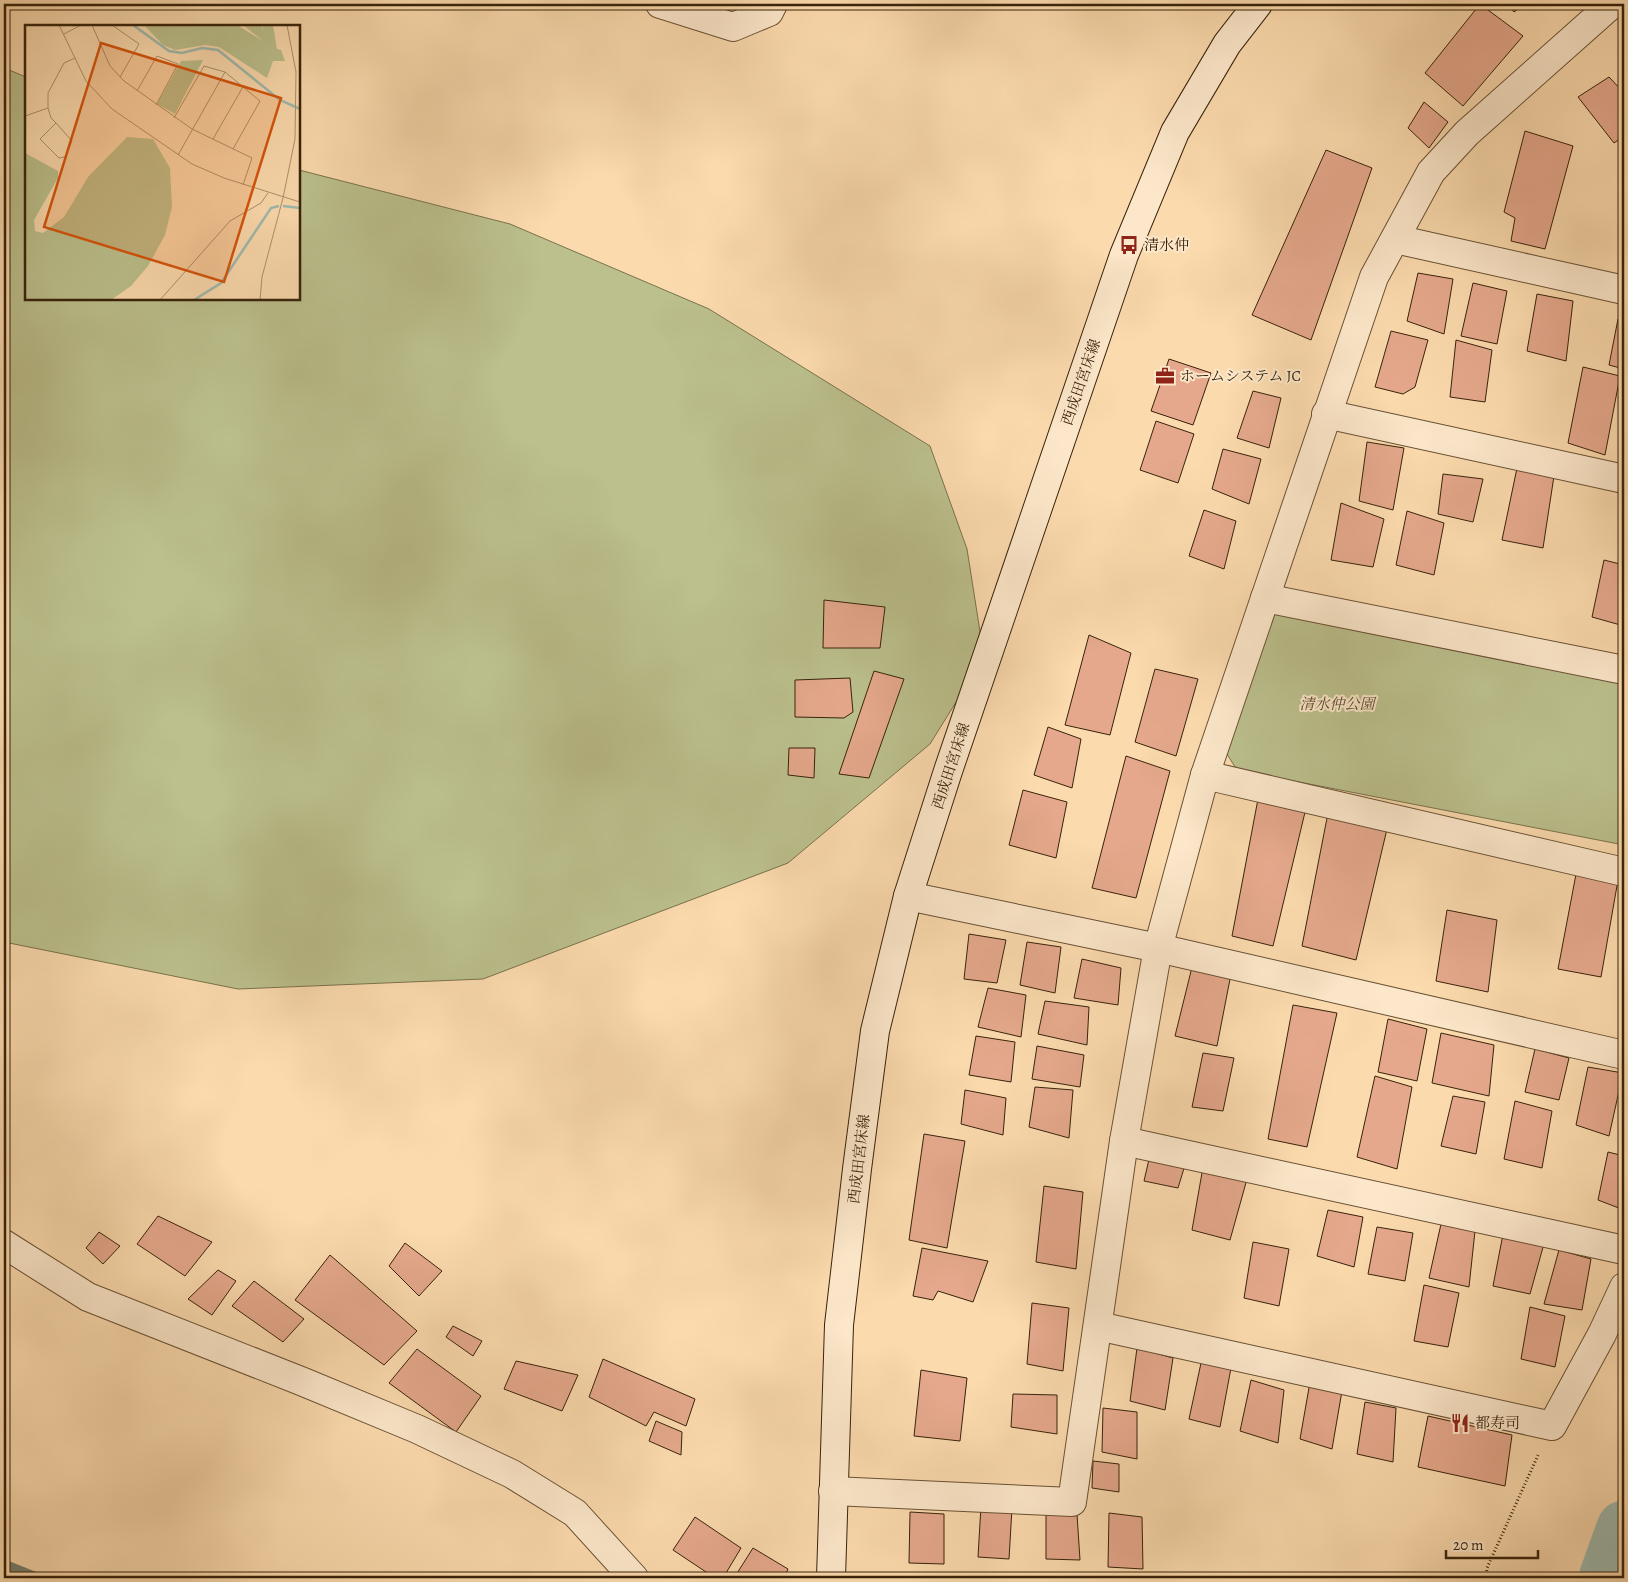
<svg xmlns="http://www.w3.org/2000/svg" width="1628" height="1582" viewBox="0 0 1628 1582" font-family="Alegreya,'Noto Serif JP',serif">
<rect width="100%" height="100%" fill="#fbdaad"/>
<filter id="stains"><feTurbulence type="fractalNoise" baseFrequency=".004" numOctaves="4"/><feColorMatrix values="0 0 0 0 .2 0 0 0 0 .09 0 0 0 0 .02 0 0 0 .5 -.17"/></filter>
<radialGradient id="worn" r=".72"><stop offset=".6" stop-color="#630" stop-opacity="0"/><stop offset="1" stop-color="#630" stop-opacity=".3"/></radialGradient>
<g fill="#bbc08d" stroke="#7a724c">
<polygon points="4,64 9,70 26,77 26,299 299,299 299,170 510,224 709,309 930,446 967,549 984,657 930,744 788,863 483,979 238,989 4,942"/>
<polygon points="1274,606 1624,681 1624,845 1237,770 1225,751"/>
</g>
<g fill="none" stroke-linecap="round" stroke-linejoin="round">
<polyline stroke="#767e6d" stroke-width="9" points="4,1564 39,1578"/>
<polyline stroke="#9fbaaf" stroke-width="55" points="1606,1578 1624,1528"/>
</g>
<g fill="#e5a88c" stroke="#38230b">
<polygon points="1040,4 1071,4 1071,7 1040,9"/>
<polygon points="1480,4 1523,36 1463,106 1425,73"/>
<polygon points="1508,4 1525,4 1514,12"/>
<polygon points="1609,77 1624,93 1624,136 1614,143 1578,97"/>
<polygon points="1424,102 1448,122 1429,148 1408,128"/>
<polygon points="1525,131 1573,146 1545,249 1511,241 1515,218 1504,212"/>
<polygon points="1326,150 1372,168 1311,340 1252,315"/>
<polygon points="1418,273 1453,279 1444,334 1407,321"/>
<polygon points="1473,283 1507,291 1497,344 1461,336"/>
<polygon points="1537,294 1573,301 1566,361 1527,351"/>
<polygon points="1618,319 1624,319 1624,369 1609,365"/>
<polygon points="1391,331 1428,340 1415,387 1403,394 1375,387"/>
<polygon points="1456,340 1492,350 1485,402 1450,397"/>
<polygon points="1169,359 1211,373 1193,425 1151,411"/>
<polygon points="1583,367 1620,376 1605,455 1568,443"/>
<polygon points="1253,391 1281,398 1269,448 1237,438"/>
<polygon points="1156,421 1194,434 1178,483 1140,470"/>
<polygon points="1367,442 1404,448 1393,510 1359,501"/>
<polygon points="1223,449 1261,459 1249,504 1212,489"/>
<polygon points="1517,468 1554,476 1543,548 1502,540"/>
<polygon points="1443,474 1483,479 1473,522 1438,514"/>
<polygon points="1341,503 1384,519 1373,567 1331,560"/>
<polygon points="1204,510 1236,521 1224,569 1189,556"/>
<polygon points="1407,511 1444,523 1434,575 1396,565"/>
<polygon points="1604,560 1624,565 1624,626 1592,617"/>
<polygon points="824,600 885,607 880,648 823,648"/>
<polygon points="1089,635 1131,653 1110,735 1065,725"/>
<polygon points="1155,669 1198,679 1176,756 1135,742"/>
<polygon points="874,671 904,679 869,778 839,774"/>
<polygon points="850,678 853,712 844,718 795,717 795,680"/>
<polygon points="1048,727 1081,739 1072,788 1034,775"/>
<polygon points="789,748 815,748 814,778 788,775"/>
<polygon points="1126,756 1170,771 1136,898 1092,888"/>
<polygon points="1023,790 1067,802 1056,858 1009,845"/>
<polygon points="1258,799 1306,808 1273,946 1232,936"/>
<polygon points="1328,813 1387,829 1356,960 1302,946"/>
<polygon points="1577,869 1618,880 1601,977 1558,969"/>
<polygon points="1447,910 1497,920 1488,992 1436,981"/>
<polygon points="969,934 1006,940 997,983 964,979"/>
<polygon points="1027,942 1061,947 1055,993 1020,985"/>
<polygon points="1082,959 1121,968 1118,1005 1074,998"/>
<polygon points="1193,963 1231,974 1217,1046 1175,1036"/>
<polygon points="988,988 1026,995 1021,1037 978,1027"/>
<polygon points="1045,1001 1089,1007 1087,1045 1038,1034"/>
<polygon points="1293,1005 1337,1013 1307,1147 1268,1139"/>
<polygon points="1388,1019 1427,1029 1417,1081 1378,1072"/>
<polygon points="1441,1033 1494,1045 1489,1096 1432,1083"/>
<polygon points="976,1036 1015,1042 1011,1082 969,1075"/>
<polygon points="1037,1046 1084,1055 1080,1087 1032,1079"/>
<polygon points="1535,1049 1569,1058 1559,1100 1525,1092"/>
<polygon points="1203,1053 1234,1058 1223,1111 1192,1107"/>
<polygon points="1588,1067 1623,1073 1609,1136 1576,1125"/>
<polygon points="1375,1076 1412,1087 1397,1169 1357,1157"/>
<polygon points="1035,1087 1073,1090 1069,1138 1029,1127"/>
<polygon points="965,1090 1006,1098 1003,1135 961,1124"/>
<polygon points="1453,1096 1485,1102 1476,1154 1441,1146"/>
<polygon points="1515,1101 1552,1111 1542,1168 1504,1159"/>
<polygon points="924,1134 965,1141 947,1248 909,1240"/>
<polygon points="1608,1152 1624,1156 1624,1210 1598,1200"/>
<polygon points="1150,1155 1185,1165 1178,1188 1144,1181"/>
<polygon points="1203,1167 1247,1179 1230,1240 1192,1230"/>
<polygon points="1044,1186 1083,1192 1076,1269 1036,1262"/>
<polygon points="1328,1210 1363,1217 1354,1267 1317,1256"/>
<polygon points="158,1216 212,1242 185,1276 137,1244"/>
<polygon points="1441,1224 1475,1231 1469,1287 1429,1278"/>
<polygon points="1377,1227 1413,1233 1405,1281 1368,1274"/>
<polygon points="1504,1229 1545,1240 1530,1294 1493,1286"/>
<polygon points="99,1232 120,1246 103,1264 86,1248"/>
<polygon points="1253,1242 1289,1249 1279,1306 1244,1298"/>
<polygon points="405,1243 442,1271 419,1296 389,1266"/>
<polygon points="922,1248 988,1261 973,1302 938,1291 933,1300 913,1296"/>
<polygon points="1559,1250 1591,1259 1582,1310 1544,1304"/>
<polygon points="330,1255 417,1331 384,1365 295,1300"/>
<polygon points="218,1270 236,1281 212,1315 188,1299"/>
<polygon points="254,1281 304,1319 283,1342 232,1306"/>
<polygon points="1424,1285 1459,1293 1448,1347 1414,1341"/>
<polygon points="1032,1303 1069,1308 1063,1371 1027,1364"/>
<polygon points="1530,1307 1565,1316 1555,1367 1521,1359"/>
<polygon points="453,1326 482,1341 473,1356 446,1337"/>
<polygon points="1137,1348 1173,1358 1165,1410 1130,1401"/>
<polygon points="417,1349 481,1396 456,1432 389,1383"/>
<polygon points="603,1359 695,1399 686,1426 654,1412 646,1426 589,1397"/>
<polygon points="516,1361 578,1375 562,1411 504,1389"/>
<polygon points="1201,1363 1231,1368 1220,1427 1189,1419"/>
<polygon points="921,1370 967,1378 960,1441 914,1436"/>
<polygon points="1251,1380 1284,1390 1278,1443 1240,1431"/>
<polygon points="1310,1382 1342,1391 1332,1449 1300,1439"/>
<polygon points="1013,1394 1057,1395 1057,1434 1011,1427"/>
<polygon points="1365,1402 1396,1408 1393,1462 1357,1454"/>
<polygon points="1103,1408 1137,1412 1137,1459 1102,1452"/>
<polygon points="1428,1416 1512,1435 1505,1486 1418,1467"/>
<polygon points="656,1421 682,1432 681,1455 649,1441"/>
<polygon points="1093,1461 1119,1464 1119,1492 1092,1488"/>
<polygon points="981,1506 1012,1508 1009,1559 978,1557"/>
<polygon points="1046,1511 1077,1514 1080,1560 1046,1559"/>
<polygon points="910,1512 944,1514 944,1564 909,1563"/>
<polygon points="1109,1513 1142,1517 1143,1569 1108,1567"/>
<polygon points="695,1517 741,1548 723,1578 715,1578 673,1550"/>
<polygon points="753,1548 788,1569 784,1578 734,1578"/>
</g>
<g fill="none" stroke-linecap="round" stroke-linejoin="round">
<g stroke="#695134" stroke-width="30">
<g id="street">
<polyline points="660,4 733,27 769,12 773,4"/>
<polyline points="1395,239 1624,290"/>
<polyline points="1326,414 1624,479"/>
<polyline points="1265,598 1624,670"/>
<polyline points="1205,775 1624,872"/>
<polyline points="908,896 1158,948 1624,1055"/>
<polyline points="1124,1141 1624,1250"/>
<polyline points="4,1244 88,1297 301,1381 417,1429 512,1474 575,1513 634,1578"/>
<polyline points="1098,1326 1552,1426 1602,1334 1624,1287"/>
<polyline points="833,1491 1072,1502 1124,1141 1158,948 1205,775 1374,277 1431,172 1467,133 1612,4"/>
</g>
</g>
<g stroke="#38230b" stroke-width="30">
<polyline id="secondary" points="831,1578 839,1325 857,1169 875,1031 908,896 948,771 1124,255 1175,132 1227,44 1258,4"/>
</g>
<polyline stroke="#38230b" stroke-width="3" stroke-dasharray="1 2.5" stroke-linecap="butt" points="1486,1578 1487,1568 1539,1453"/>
<use href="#street" stroke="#fce7ca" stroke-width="28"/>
<use href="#secondary" stroke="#fce7ca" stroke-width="28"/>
</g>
<defs>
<g id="bus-bare" transform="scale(1.5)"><path d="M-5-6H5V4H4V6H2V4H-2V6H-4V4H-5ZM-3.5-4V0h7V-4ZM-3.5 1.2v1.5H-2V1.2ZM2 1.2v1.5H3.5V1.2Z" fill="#8f2418" stroke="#fce7ca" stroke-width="2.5" paint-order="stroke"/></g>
<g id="office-bare" transform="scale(1.5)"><path d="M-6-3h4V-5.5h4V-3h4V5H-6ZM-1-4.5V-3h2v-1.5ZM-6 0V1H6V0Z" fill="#8f2418" stroke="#fce7ca" stroke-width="2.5" paint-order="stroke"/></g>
<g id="restaurant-bare" transform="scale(1.5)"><path d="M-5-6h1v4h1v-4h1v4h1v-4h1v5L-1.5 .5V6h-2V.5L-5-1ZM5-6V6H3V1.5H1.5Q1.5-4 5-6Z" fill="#8f2418" stroke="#fce7ca" stroke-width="2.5" paint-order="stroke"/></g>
</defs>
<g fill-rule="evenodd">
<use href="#bus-bare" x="1129" y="245"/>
<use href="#office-bare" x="1165" y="376"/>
<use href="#restaurant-bare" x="1460" y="1423"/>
</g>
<g text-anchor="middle" stroke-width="4" stroke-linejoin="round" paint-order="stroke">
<g font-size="15" fill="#38230b" stroke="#fce7ca" text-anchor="start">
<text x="1144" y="250">清水仲</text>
<text x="1180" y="381">ホームシステム JC</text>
<text x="1475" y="1428">都寿司</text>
</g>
<g font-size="15" fill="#38230b" stroke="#fce7ca">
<text transform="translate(1081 382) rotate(-71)" y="5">西成田宮床線</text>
<text transform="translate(951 766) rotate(-72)" y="5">西成田宮床線</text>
<text transform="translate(859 1159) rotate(-83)" y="5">西成田宮床線</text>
</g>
<g font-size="15" font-style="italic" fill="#594a2c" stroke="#fce7ca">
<text x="1337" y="709">清水仲公園</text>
</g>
</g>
<g transform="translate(25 25)">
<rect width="275" height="275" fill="#fbdaad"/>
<path d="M119,0h93l26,16 -20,-16h19l1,6v-6h10l4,24 4,1 4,11h-12l-6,17 -48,-31 -14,-2 -30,5 -12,-5zM178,35l-28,54 -18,-10 24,-43zM102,112l26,2 17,29 2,39 -7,28 -17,31 -17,20 -20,14h-86v-147l33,18v7l-24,42 1,11 8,2 21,-16 24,-40z" fill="#bbc08d"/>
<path fill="none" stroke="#9fbaaf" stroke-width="2.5" d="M108,0l36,26 13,2 20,-5 16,2 62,50 20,9M258,181l17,2M169,275l27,-17 50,-75 8,-2"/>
<path fill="none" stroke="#ad916c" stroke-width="1" d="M34,0l27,56 26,28 80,55 32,14 76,24M67,0l18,41 14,15 68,48 60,29 -9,27M87,0l27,19 -19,33M39,9l17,-9M112,66l20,-35 21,8 -22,41M23,83l3,10 5,5 16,18 -7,16 -6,1 -19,-19 16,-16M0,91l23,-8v-15l16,-30 11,-5M149,93l30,-52 21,6 35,29 -27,48M188,114l31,-54M153,130l47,-83M135,275l70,-79 31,-18 7,-10M235,275l2,-23 21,-79 12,-59 1,-67 -9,-47"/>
<path fill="#d6540c" fill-opacity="0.15" stroke="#d6540c" stroke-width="2.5" d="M76,18l180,55 -57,184 -180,-55z"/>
<rect width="275" height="275" fill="none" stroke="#38230b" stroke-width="2.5"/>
</g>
<rect width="1628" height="1582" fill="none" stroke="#fbdaad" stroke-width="20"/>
<rect x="5" y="5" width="1618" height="1572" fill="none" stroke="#38230b" stroke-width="2.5"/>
<rect x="10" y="10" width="1608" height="1562" fill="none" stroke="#38230b"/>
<path d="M1446 1550v8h92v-8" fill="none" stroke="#38230b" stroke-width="2.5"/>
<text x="1453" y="1550" font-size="15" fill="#38230b" stroke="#fce7ca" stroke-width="4" paint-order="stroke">20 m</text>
<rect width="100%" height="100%" filter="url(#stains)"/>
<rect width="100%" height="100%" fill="url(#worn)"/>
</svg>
